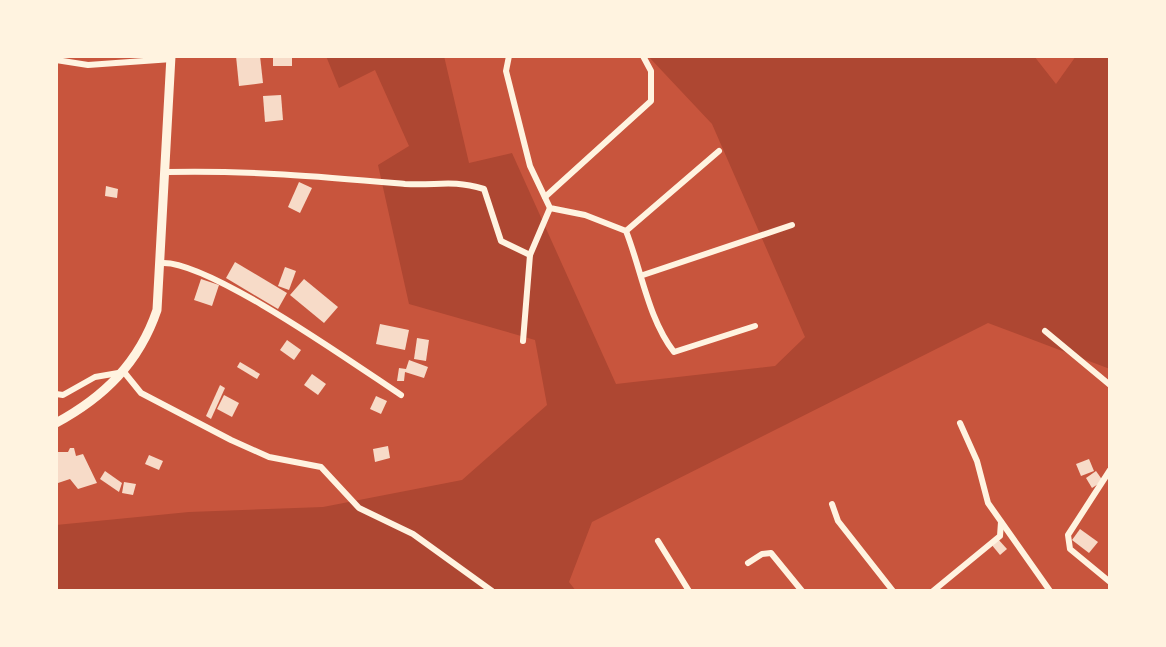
<svg xmlns="http://www.w3.org/2000/svg" width="1166" height="647" viewBox="0 0 1166 647" font-family="'Public Sans',sans-serif">
<rect width="100%" height="100%" fill="#c8553d"/>
<polygon fill="#ae4732" points="326,56 444,56 469,163 512,153 616,384 775,366 805,337 712,124 648,56 1034,56 1056,84 1076,56 1110,56 1110,369 988,323 592,522 569,582 576,591 56,591 56,525 189,512 323,507 462,480 547,405 535,340 409,304 378,165 409,146 375,70 339,88"/>
<g fill="#f7dbc8">
<polygon points="236,56 260,56 263,83 239,86"/>
<rect x="273" y="56" width="19" height="10"/>
<polygon points="281,95 283,120 265,122 263,96"/>
<polygon points="299,182 312,188 300,213 288,207"/>
<polygon points="106,186 118,189 117,198 105,196"/>
<polygon points="235,262 287,293 278,309 226,278"/>
<polygon points="285,267 296,271 289,290 278,286"/>
<polygon points="201,279 219,285 212,306 194,300"/>
<polygon points="304,279 338,307 324,323 290,295"/>
<polygon points="380,324 409,330 405,350 376,344"/>
<polygon points="417,338 429,340 426,361 414,359"/>
<polygon points="287,340 301,350 294,360 280,350"/>
<polygon points="409,360 428,367 424,378 405,372 404,381 397,381 399,368 406,369"/>
<polygon points="240,362 260,374 257,379 237,367"/>
<polygon points="312,374 326,384 318,395 304,385"/>
<polygon points="220,385 225,388 211,419 206,416"/>
<polygon points="224,395 239,403 232,417 217,409"/>
<polygon points="376,396 387,401 381,414 370,409"/>
<polygon points="388,446 390,458 375,462 373,449"/>
<polygon points="70,448 74,448 76,456 83,454 97,483 78,489 70,479 58,483 56,452 68,452"/>
<polygon points="149,455 163,461 159,470 145,464"/>
<polygon points="1089,459 1094,471 1081,476 1076,464"/>
<polygon points="105,471 122,483 119,492 100,479"/>
<polygon points="1096,471 1103,481 1092,488 1086,478"/>
<polygon points="124,482 136,484 133,495 122,493"/>
<polygon points="1080,529 1098,542 1089,553 1072,540"/>
<polygon points="997,538 1007,549 1000,555 991,544"/>
</g>
<g fill="none" stroke-linecap="round" stroke-linejoin="round">
<g stroke="#fff3e0" stroke-width="6">
<path d="M509,56l-3,15 24,95 20,42 35,7 41,16c16,41 22,87 48,121l81,-26"/>
<polyline points="56,60 88,65 172,59"/>
<path d="M167,172c80,-2 158,5 238,12 33,2 45,-5 79,5l17,52 29,14"/>
<polyline points="545,197 651,101 651,71 643,56"/>
<polyline points="626,231 719,151"/>
<path d="M161,263c46,-4 196,103 240,132"/>
<polyline points="643,275 792,225"/>
<polyline points="1045,331 1110,385"/>
<polyline points="523,341 530,255 550,208"/>
<polyline points="56,394 63,395 95,377 124,372 141,393 231,440 269,457 321,467 359,508 413,534 492,591"/>
<polyline points="960,423 977,461 988,503 1050,591"/>
<polyline points="1110,470 1068,535 1070,549 1110,582"/>
<polyline points="832,504 838,521 893,591"/>
<polyline points="658,541 689,591"/>
<polyline points="748,563 762,554 771,553 802,591"/>
<polyline points="933,591 1000,536 1001,522"/>
</g>
<path stroke="#fff3e0" stroke-width="9" d="M56,423c48,-26 83,-60 101,-113l14,-254"/>
</g>
<rect width="1166" height="647" fill="none" stroke="#fff3e0" stroke-width="116"/>
</svg>
